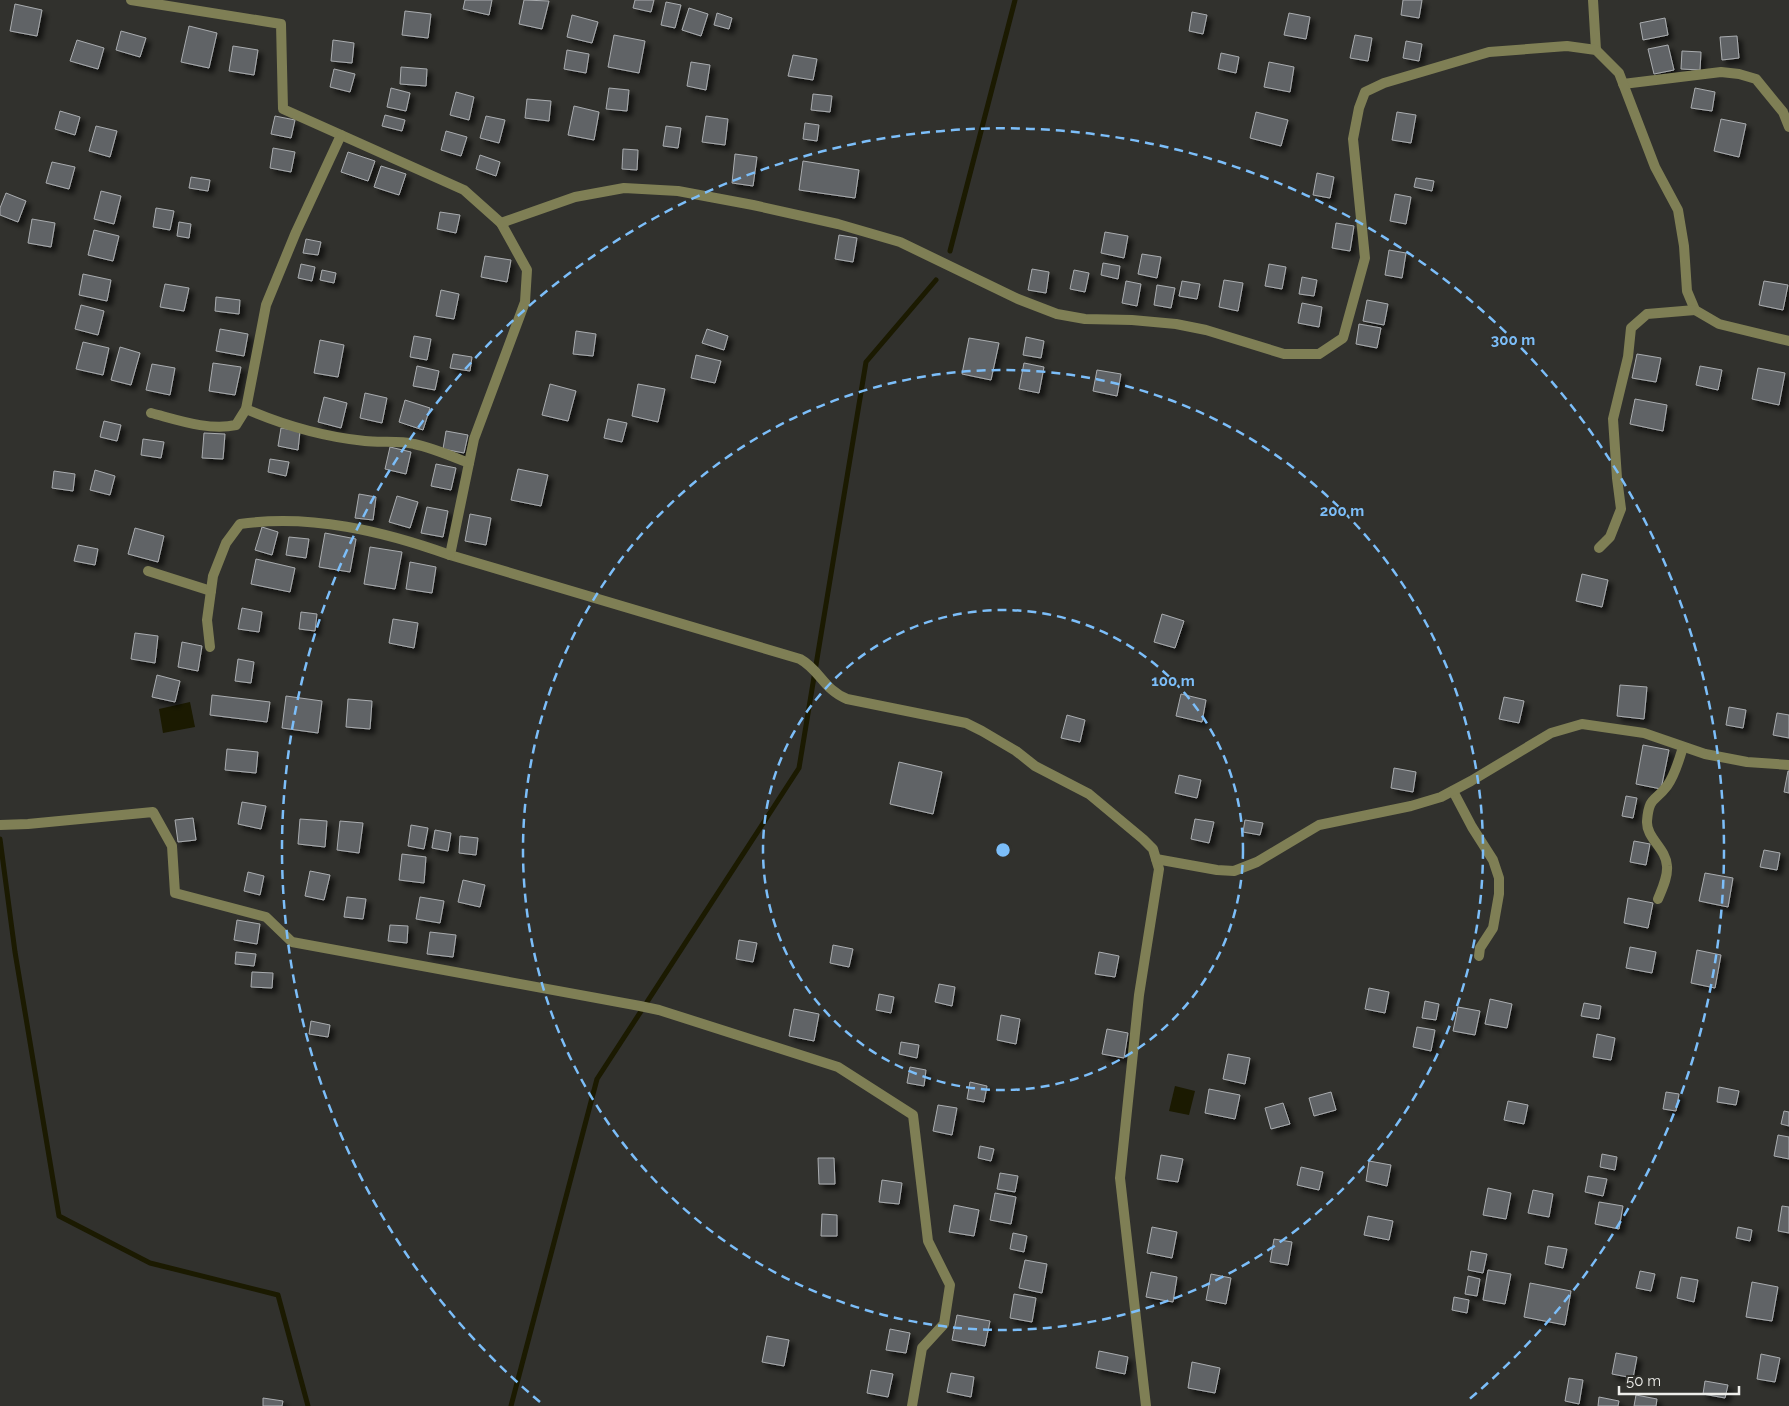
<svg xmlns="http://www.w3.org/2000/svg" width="1789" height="1406" viewBox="0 0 1789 1406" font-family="Raleway,sans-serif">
<defs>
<filter id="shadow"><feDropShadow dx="4.5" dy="4.5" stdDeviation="2.5" flood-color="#0009"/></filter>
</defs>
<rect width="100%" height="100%" fill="#31312d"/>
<g fill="#1b1a01">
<polygon points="190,702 195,727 163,733 159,709"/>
<polygon points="1175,1086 1195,1091 1189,1115 1169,1111"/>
</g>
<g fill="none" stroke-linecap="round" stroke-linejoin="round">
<g stroke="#1b1a01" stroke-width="5">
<polyline points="950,251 1015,0"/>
<polyline points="0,839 15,952 59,1216 150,1263 278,1295 308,1406"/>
<polyline points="511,1406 597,1079 799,768 866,362 936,280"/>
</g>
</g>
<g fill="#606366" stroke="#a9acaf" filter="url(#shadow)">
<polygon points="465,0 492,0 489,15 463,9"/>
<polygon points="524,0 549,1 542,29 519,24"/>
<polygon points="635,0 654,0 651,12 633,8"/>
<polygon points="1403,0 1422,0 1419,18 1401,15"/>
<polygon points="666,2 681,5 675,28 661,25"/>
<polygon points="15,4 42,10 37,36 10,31"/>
<polygon points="689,8 708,14 701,36 682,30"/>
<polygon points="405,11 431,14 428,38 402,35"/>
<polygon points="1192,12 1207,15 1203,34 1189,31"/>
<polygon points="717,13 732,18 729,29 714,25"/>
<polygon points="1289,13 1310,17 1306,39 1284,35"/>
<polygon points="572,15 598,22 592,43 567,37"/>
<polygon points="1665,18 1668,35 1643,40 1640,23"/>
<polygon points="189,26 217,33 209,68 181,62"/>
<polygon points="121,31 146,38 140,57 116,50"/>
<polygon points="614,35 645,41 639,73 608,67"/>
<polygon points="1355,35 1372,38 1368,61 1350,58"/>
<polygon points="1737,36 1739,58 1722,60 1720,37"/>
<polygon points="77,40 104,48 98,69 70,61"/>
<polygon points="333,40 354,43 352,63 331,61"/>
<polygon points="1406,41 1422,44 1419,61 1403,58"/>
<polygon points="1668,45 1674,70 1654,74 1648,49"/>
<polygon points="233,46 258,50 254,75 229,71"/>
<polygon points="567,50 589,54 586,73 564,69"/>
<polygon points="1682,51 1701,52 1700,70 1681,69"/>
<polygon points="1221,53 1239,57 1236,73 1218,69"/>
<polygon points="793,55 817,59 813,80 788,76"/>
<polygon points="691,62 710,65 706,90 687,86"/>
<polygon points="1269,62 1294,67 1290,92 1264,87"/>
<polygon points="401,67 427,69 426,86 400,84"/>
<polygon points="334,69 355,74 350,92 330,87"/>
<polygon points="391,88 410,93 406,111 387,107"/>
<polygon points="609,88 629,90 627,111 606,109"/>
<polygon points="1695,88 1715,92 1712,111 1691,108"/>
<polygon points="456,92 474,97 469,120 450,115"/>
<polygon points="813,94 832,96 830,112 811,110"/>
<polygon points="527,99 551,101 549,121 525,118"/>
<polygon points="574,106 599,112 594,140 568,135"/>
<polygon points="60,111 80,117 75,135 55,129"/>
<polygon points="1256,112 1288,120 1281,146 1250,138"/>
<polygon points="1397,112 1416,115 1411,143 1392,140"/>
<polygon points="385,115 405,120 402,131 382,126"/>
<polygon points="275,116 295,120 291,138 271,134"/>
<polygon points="486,116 505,120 499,143 480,138"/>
<polygon points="706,116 728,119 725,145 702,142"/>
<polygon points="1721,119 1746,124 1739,157 1714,151"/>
<polygon points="805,123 819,125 817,141 803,139"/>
<polygon points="96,126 117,131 110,157 89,151"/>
<polygon points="666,126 681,128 678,148 663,146"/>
<polygon points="446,131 467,137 461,156 441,150"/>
<polygon points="273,148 295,152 291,172 270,168"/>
<polygon points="623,149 638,150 637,170 622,169"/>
<polygon points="348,152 375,161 368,181 341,172"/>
<polygon points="735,154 757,157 753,186 732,183"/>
<polygon points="480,155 500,162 496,176 476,169"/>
<polygon points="803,161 859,170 855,198 799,190"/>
<polygon points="52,162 75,167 69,189 46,183"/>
<polygon points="381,166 406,174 399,195 374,187"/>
<polygon points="1317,173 1334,177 1330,198 1313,195"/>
<polygon points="191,177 210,180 208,191 189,188"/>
<polygon points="1416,178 1434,181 1432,191 1414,187"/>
<polygon points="101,191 121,196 114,224 94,219"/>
<polygon points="6,193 26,201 18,222 0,215 0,208"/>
<polygon points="1395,194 1411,197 1406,224 1390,221"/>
<polygon points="156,208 174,211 170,230 153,227"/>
<polygon points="440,212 460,215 456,233 437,229"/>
<polygon points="32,219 55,223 51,247 28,243"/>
<polygon points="179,222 191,224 189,238 177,236"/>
<polygon points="1336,223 1354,226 1350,251 1332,248"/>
<polygon points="94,230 119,236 113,261 88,255"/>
<polygon points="1105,232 1128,236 1124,258 1101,253"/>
<polygon points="839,235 857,238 853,262 835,259"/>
<polygon points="306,239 321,242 318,255 303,253"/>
<polygon points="1389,250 1406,253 1402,278 1385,275"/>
<polygon points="1142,254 1161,257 1157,278 1138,274"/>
<polygon points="485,256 511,260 507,282 481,277"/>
<polygon points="1103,263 1120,266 1118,279 1101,275"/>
<polygon points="301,264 315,267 312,281 298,278"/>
<polygon points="1269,264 1286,267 1282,289 1265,286"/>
<polygon points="1032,269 1049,272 1046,293 1028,290"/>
<polygon points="322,270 336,273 334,283 320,280"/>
<polygon points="1074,270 1089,273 1085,292 1070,289"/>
<polygon points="83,274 111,280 107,301 79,295"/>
<polygon points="1302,277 1317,280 1314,296 1299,294"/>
<polygon points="1224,280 1243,283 1238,311 1219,307"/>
<polygon points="1126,281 1141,284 1137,306 1122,303"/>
<polygon points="1182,281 1200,284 1197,299 1179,296"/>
<polygon points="1764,281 1788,285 1783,310 1759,305"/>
<polygon points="165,284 189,288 184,311 160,307"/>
<polygon points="1157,285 1175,288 1171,308 1154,305"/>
<polygon points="441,290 459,294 454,319 436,316"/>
<polygon points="216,297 240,300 239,314 215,311"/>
<polygon points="1367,300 1388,304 1384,325 1363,321"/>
<polygon points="1302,303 1322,307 1319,327 1298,323"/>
<polygon points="81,305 104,311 98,335 75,329"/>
<polygon points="1359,324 1381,328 1377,348 1356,344"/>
<polygon points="220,329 248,334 244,356 216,351"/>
<polygon points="707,329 728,336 724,350 702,343"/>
<polygon points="576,331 596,334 593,356 573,354"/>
<polygon points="414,336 431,339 427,360 410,357"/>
<polygon points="1026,337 1044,341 1041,358 1023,355"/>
<polygon points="969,338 999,343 991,380 962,374"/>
<polygon points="320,340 344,345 338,377 314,373"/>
<polygon points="83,342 109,348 103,375 76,369"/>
<polygon points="120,347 140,353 131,385 111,380"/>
<polygon points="453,354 472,357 470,371 450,368"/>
<polygon points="1637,354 1661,358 1656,382 1632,378"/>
<polygon points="696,355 721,361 715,383 691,378"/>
<polygon points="213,363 241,367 235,395 209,391"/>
<polygon points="1024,363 1044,367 1039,393 1019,389"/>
<polygon points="152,364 175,368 170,395 146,390"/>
<polygon points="417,366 439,371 435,390 413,386"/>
<polygon points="1700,366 1722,370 1718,390 1696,385"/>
<polygon points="1758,368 1785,373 1779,405 1752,399"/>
<polygon points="1097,370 1121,374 1117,396 1093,391"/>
<polygon points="550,384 576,391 568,421 542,415"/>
<polygon points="638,384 665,389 658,422 632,416"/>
<polygon points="365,393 387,398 382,423 360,418"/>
<polygon points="324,397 347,403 341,428 318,422"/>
<polygon points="1635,399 1667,405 1663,431 1630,424"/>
<polygon points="405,400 430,408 423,430 399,422"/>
<polygon points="608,419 627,423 622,442 604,438"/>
<polygon points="104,421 121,425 117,441 100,437"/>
<polygon points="281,428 300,431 298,450 278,446"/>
<polygon points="446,431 468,435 464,453 443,449"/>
<polygon points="204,433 225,434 223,459 202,458"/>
<polygon points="143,439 164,442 161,458 141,455"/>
<polygon points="390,447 411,452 406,474 385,469"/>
<polygon points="270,459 289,462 286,476 268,472"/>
<polygon points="436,464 456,468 451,490 431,486"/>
<polygon points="518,469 548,475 541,506 511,500"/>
<polygon points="95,470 115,476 110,495 90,490"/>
<polygon points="54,471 75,474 73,491 52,488"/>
<polygon points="359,494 376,497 373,520 355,518"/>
<polygon points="397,496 418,502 410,528 389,522"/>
<polygon points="427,507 448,511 443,537 421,533"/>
<polygon points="470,514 491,518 486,545 465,541"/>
<polygon points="262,527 278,532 272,555 255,550"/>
<polygon points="135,528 164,536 158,562 128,554"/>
<polygon points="325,533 356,539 350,572 319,567"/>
<polygon points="289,537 309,539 306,558 286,555"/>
<polygon points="78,545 98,549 95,565 74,561"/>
<polygon points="370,547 402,552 395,589 364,584"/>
<polygon points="256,559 295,568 290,592 251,584"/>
<polygon points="410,562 436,567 432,593 406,589"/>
<polygon points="1582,574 1608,580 1602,607 1576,601"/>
<polygon points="242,608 262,612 259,632 238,629"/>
<polygon points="301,612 317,614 315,631 299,629"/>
<polygon points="1162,614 1184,621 1175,648 1154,642"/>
<polygon points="393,619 418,623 414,648 389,643"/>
<polygon points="135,633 158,636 155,663 131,659"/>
<polygon points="182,642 202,646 198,671 178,667"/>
<polygon points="238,659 254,662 251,683 235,681"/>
<polygon points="157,675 180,681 175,702 152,697"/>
<polygon points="1620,685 1647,687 1644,719 1617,716"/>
<polygon points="1181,694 1206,700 1202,722 1176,716"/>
<polygon points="212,695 270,702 267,722 210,715"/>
<polygon points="286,696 322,701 318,733 282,728"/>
<polygon points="1504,697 1524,701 1519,723 1499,719"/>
<polygon points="348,699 372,701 370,729 346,727"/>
<polygon points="1729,707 1746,710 1743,728 1726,725"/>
<polygon points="1777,713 1789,715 1789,738 1773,735"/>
<polygon points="1067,715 1085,720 1080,742 1061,738"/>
<polygon points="1643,745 1669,750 1661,789 1636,784"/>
<polygon points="227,749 258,752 256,773 225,770"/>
<polygon points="899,762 942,772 933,814 890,804"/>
<polygon points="1394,768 1416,772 1413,792 1391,788"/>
<polygon points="1788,771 1789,771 1789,793 1784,792"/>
<polygon points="1179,775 1201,780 1197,798 1175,793"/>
<polygon points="1626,796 1637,798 1633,818 1622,816"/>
<polygon points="242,802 266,806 261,829 238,824"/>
<polygon points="193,818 196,840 178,842 175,820"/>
<polygon points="300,819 327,821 325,847 298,844"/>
<polygon points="1195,819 1214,822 1209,843 1191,839"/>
<polygon points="1245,820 1263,823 1260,835 1243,832"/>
<polygon points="340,821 363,823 359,853 337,850"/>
<polygon points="411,825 428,828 424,849 408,846"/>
<polygon points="435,830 451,833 448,851 432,848"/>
<polygon points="460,836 478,838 476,855 459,853"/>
<polygon points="1634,841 1650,844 1646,865 1630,862"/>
<polygon points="1764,850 1780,853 1777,870 1760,867"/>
<polygon points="402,854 426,857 424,883 399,880"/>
<polygon points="310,871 330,875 324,900 305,896"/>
<polygon points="248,872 264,876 260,895 244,891"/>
<polygon points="1705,873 1733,878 1728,907 1699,901"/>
<polygon points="463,880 485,885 480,907 458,902"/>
<polygon points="347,897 366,899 363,919 344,917"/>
<polygon points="420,897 444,901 440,923 416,919"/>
<polygon points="1628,898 1653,903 1648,928 1624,923"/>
<polygon points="237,920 260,924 257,944 234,940"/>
<polygon points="390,925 408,926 407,943 388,941"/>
<polygon points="430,932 456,935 453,957 427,954"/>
<polygon points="739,940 757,943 753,962 736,959"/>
<polygon points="833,945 853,949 849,967 830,963"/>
<polygon points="1630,947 1656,952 1652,973 1626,968"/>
<polygon points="1697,950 1721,955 1715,988 1691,983"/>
<polygon points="236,952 256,954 254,966 235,964"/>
<polygon points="1099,952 1119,956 1115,977 1095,974"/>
<polygon points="252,972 273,973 272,988 251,987"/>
<polygon points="939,984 955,987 952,1006 935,1002"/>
<polygon points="1369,988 1389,992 1385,1013 1365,1009"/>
<polygon points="879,994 894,997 891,1013 876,1010"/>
<polygon points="1490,999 1512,1004 1507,1028 1485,1024"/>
<polygon points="1425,1001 1439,1004 1436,1020 1422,1018"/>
<polygon points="1584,1003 1601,1006 1599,1019 1581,1016"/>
<polygon points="1458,1007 1480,1011 1475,1035 1453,1031"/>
<polygon points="794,1009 819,1014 814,1041 789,1036"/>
<polygon points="1001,1015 1020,1019 1016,1044 997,1040"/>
<polygon points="311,1021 330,1025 328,1037 309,1034"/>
<polygon points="1417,1027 1435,1030 1431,1051 1413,1047"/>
<polygon points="1107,1029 1128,1033 1124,1058 1102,1054"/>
<polygon points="1597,1034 1615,1038 1611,1060 1593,1057"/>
<polygon points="901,1042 919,1045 917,1058 899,1054"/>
<polygon points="1228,1054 1250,1058 1245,1084 1223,1079"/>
<polygon points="910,1067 926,1070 924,1086 907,1083"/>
<polygon points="970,1082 987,1086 984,1102 967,1099"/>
<polygon points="1719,1087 1739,1091 1736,1105 1717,1102"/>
<polygon points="1209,1089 1240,1095 1235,1119 1205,1113"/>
<polygon points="1331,1092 1336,1110 1314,1116 1309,1098"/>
<polygon points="1666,1092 1679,1094 1676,1111 1663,1109"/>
<polygon points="1508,1101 1528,1105 1524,1124 1504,1120"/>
<polygon points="1283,1103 1290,1124 1271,1129 1265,1108"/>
<polygon points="938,1105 957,1108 952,1135 933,1131"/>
<polygon points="1784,1111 1789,1112 1789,1126 1781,1124"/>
<polygon points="1778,1135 1789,1137 1789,1159 1774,1156"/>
<polygon points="980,1146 994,1149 991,1161 978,1158"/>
<polygon points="1602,1154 1617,1157 1615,1170 1600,1167"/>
<polygon points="1161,1155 1183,1159 1178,1182 1157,1179"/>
<polygon points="818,1158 834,1158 835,1184 819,1184"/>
<polygon points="1369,1161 1391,1165 1387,1186 1366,1181"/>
<polygon points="1301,1167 1323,1172 1319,1190 1297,1185"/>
<polygon points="1000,1173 1018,1176 1015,1192 997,1189"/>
<polygon points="1588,1176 1607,1179 1603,1196 1585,1192"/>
<polygon points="882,1180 902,1183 899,1204 879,1202"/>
<polygon points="1488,1188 1511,1193 1506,1219 1483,1215"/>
<polygon points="1533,1190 1553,1194 1549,1217 1528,1213"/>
<polygon points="995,1193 1016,1197 1011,1224 990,1220"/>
<polygon points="1599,1202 1623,1206 1619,1229 1595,1224"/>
<polygon points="954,1205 979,1210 974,1236 949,1232"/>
<polygon points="1782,1206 1789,1207 1789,1233 1778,1231"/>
<polygon points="822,1214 837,1215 837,1236 821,1236"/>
<polygon points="1368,1216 1393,1221 1389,1240 1364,1235"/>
<polygon points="1152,1227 1177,1232 1172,1258 1147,1253"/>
<polygon points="1738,1227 1752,1230 1750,1241 1736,1238"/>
<polygon points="1013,1233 1027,1236 1024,1252 1010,1249"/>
<polygon points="1274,1239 1292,1242 1288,1265 1270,1262"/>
<polygon points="1548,1246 1567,1249 1563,1268 1545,1264"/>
<polygon points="1471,1251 1487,1254 1483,1273 1468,1270"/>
<polygon points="1025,1260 1047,1264 1042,1293 1019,1288"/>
<polygon points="1488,1270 1511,1274 1505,1304 1483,1300"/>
<polygon points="1640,1271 1655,1274 1651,1291 1636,1288"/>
<polygon points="1151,1272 1177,1277 1173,1302 1146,1297"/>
<polygon points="1211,1274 1231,1278 1226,1304 1206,1300"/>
<polygon points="1468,1276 1480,1279 1477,1296 1465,1294"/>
<polygon points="1681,1277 1698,1280 1694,1302 1677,1298"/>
<polygon points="1752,1282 1778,1287 1772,1321 1746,1317"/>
<polygon points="1530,1283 1571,1291 1565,1325 1524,1317"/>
<polygon points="1014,1294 1036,1298 1032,1322 1010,1318"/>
<polygon points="1454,1297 1469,1300 1467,1313 1452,1310"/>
<polygon points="957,1315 990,1321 985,1346 952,1340"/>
<polygon points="890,1329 910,1333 906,1353 886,1350"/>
<polygon points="767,1336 789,1340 784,1366 762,1362"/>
<polygon points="1099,1351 1128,1357 1125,1374 1096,1368"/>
<polygon points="1616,1353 1637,1357 1633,1378 1612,1374"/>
<polygon points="1761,1354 1780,1358 1775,1382 1757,1379"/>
<polygon points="1192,1362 1220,1368 1215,1393 1188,1388"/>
<polygon points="871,1370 893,1374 888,1397 867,1393"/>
<polygon points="951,1373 974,1377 971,1397 947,1392"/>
<polygon points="1569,1378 1583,1380 1579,1404 1565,1401"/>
<polygon points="1705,1381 1728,1385 1725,1398 1703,1394"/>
<polygon points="1636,1395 1657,1399 1656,1406 1634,1406"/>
<polygon points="1599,1397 1619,1401 1618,1406 1598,1406"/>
<polygon points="263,1398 283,1401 282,1406 263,1406"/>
</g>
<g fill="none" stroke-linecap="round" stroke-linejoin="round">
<g stroke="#7f7f55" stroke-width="10">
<path d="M131,0l150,24 2,85 181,81 37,33 26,47 -2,32 -51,137 -24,116 350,104c20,11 24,31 47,40l119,24 16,8 34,20 19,15 54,28 54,45 10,10 6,20 -20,126 -19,183 26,228"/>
<polyline points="1593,0 1596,50"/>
<polyline points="1623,84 1721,72 1739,74 1756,79 1783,112 1789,127"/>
<polyline points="501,223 575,197 624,188 678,191 753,205 838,224 900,242 1018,299 1057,314 1085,319 1132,320 1176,324 1206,330 1284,354 1319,354 1343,338 1365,258 1353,139 1359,108 1365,92 1384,83 1489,52 1567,46 1596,50 1619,73 1655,167 1678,210 1684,246 1687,291 1695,310 1719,324 1789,341"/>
<path d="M246,409c37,16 79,28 119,32 16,2 33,-1 49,3 19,4 37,12 55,19"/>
<path d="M151,413c27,7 58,18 85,12l10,-16 20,-104 30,-73 45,-97"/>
<polyline points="1599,548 1610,537 1621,509 1617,478 1613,419 1628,357 1631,328 1647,314 1695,310"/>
<polyline points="148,571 211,591"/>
<path d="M210,647l-3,-27 6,-44 13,-33 14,-19c71,-10 143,7 210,31"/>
<polyline points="1453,791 1472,827 1493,860 1499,878 1499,894 1493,928 1480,948 1479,956"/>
<polyline points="0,825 28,824 153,812 172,846 175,893 266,917 292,942 640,1006 659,1010 838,1067 913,1115 928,1241 950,1285 944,1324 922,1348 912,1406"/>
<polyline points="1156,859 1217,870 1234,871 1257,862 1319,825 1411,806 1441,797 1471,781 1551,733 1582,724 1644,733 1705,754 1747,762 1789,765"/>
<path d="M1658,899c4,-10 10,-22 9,-33 -1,-18 -21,-28 -20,-45 2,-25 8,-19 20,-35 8,-11 12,-26 16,-39"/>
</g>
</g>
<g fill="none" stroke="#7cbef9" stroke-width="2.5" stroke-dasharray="9 6">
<circle cx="1003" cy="850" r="240"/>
<circle cx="1003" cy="850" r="480"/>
<path d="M540 1402A721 721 0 1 1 1466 1402"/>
</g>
<circle cx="1003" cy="850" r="8" fill="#7cbef9" stroke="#31312d" stroke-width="2.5"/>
<g font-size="15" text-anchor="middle" font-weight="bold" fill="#7cbef9" stroke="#31312d" stroke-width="4" stroke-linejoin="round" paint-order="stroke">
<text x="1513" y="345">300 m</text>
<text x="1342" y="516">200 m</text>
<text x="1173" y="686">100 m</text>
</g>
<path d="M1619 1386v8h120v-8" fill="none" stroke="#eeeeeb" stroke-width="2.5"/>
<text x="1626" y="1386" font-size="15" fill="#eeeeeb" stroke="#31312d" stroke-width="4" paint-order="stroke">50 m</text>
</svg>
